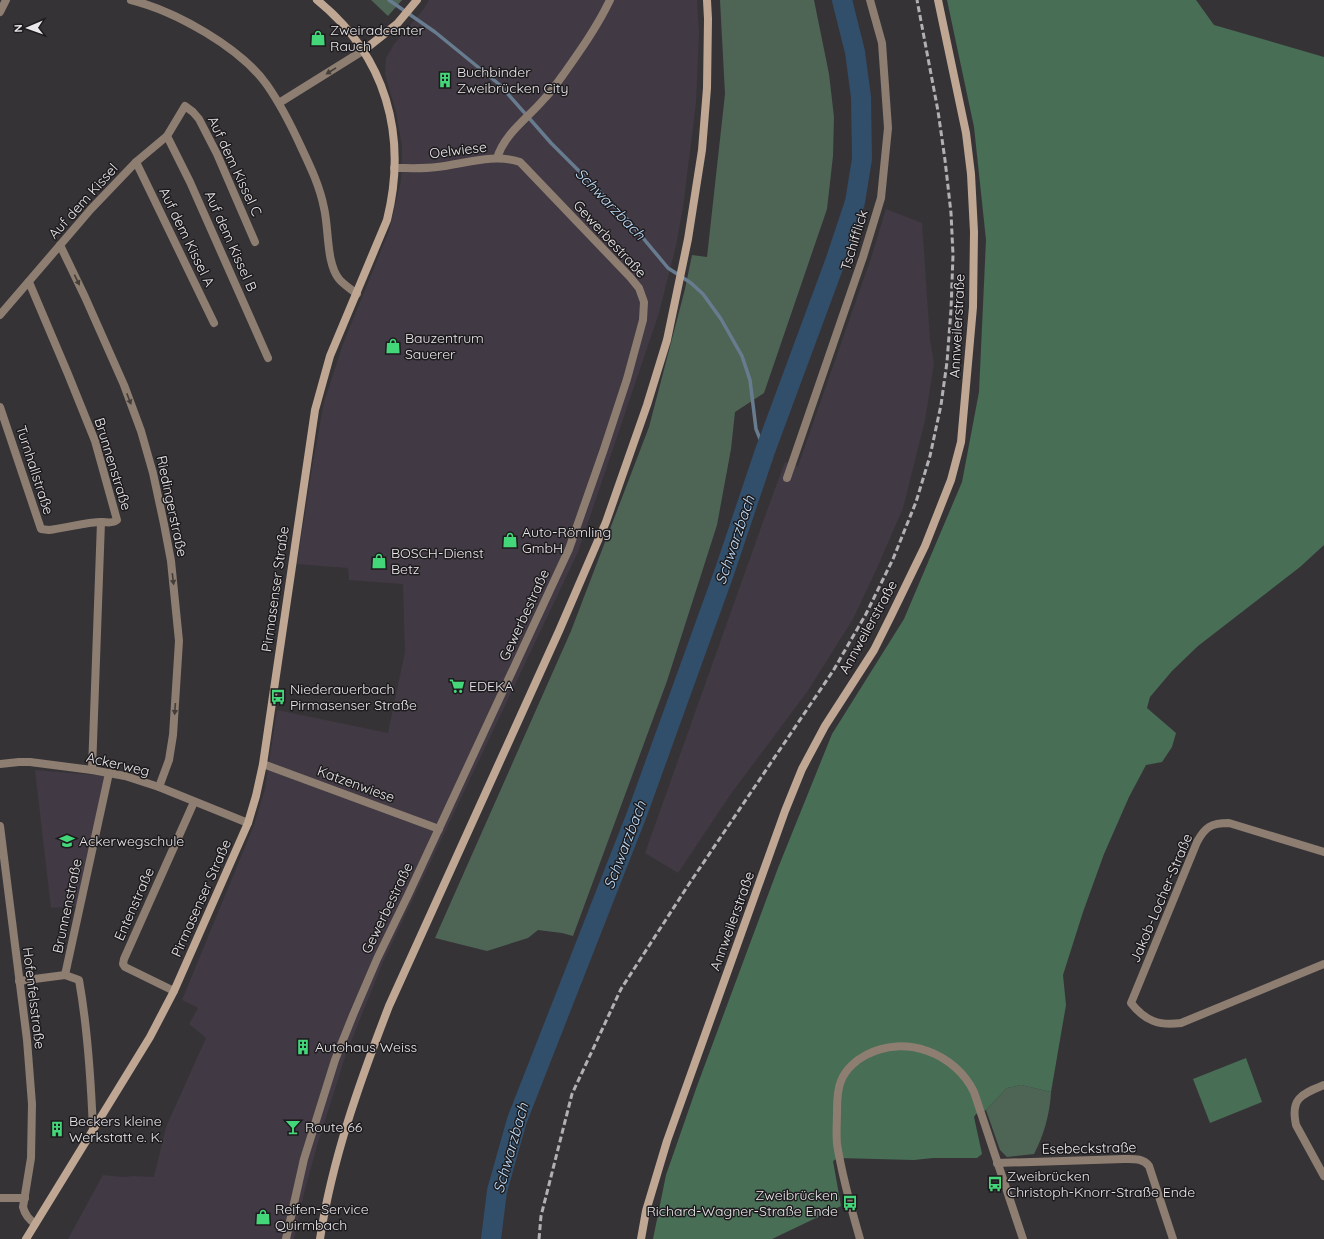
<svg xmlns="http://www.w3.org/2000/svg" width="1324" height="1239" viewBox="0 0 1324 1239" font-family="Quicksand,sans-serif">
<rect width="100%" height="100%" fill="#363337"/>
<g fill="#413943">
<polygon points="429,0 697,0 699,33 696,103 683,207 676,246 659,313 578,552 383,962 346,1054 317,1146 304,1193 294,1239 68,1239 103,1175 123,1177 134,1176 154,1177 166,1127 206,1038 189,1024 198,1008 182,1000 254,825 265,789 277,710 388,733 405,652 403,584 349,580 348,568 297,564 313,462 324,402 343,344 389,231 401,181 402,146 396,112 385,74 386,58 394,44 423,10"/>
<polygon points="886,209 922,223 930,340 934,363 925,420 903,508 877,568 853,619 807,692 730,795 678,873 645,853 769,505 785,462 798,466 871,258"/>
<polygon points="35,770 105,776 77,906 51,908"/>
</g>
<g fill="#4e6556">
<polygon points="371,0 402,0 388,16"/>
<polygon points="720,0 814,0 829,74 834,117 833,156 827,209 764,393 735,412 731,449 717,525 667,681 573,936 562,933 538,930 528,938 487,951 435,938 571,631 649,427 685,289 692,255 707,257 725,94"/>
<path d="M1021,1085l30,7c-1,21 -7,43 -17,62l-27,3 -7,-7 -14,-40 21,-22z"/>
</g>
<g fill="#486e56">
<polygon points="947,0 1196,0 1214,25 1324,57 1324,545 1300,567 1198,646 1172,671 1150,697 1147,708 1176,733 1172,747 1162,762 1146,765 1129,797 1104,854 1083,912 1063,975 1066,1005 1051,1092 1021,1085 1007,1088 986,1110 976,1114 974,1117 982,1154 977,1158 933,1158 914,1160 838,1158 833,1161 841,1206 772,1239 653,1239 666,1175 697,1086 778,868 832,734 904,619 962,482 979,392 986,240 974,127"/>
<polygon points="1246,1058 1262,1102 1210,1123 1193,1079"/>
</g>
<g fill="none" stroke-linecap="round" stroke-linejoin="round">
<polyline stroke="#687c90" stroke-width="3.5" points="389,0 435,32 500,85 551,143 628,220 668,268 691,283 703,294 721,319 742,356 750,380 756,429 765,451"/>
<polyline stroke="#314e6a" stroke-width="20" points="491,1239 497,1191 517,1120 637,814 724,573 765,451 835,262 855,202 862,159 861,97 855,52 842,0"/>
<g stroke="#8d7e71" stroke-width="8">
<path d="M131,0c44,11 109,47 136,85 14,20 25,42 35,64 9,19 18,38 22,59 5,20 2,55 15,71 5,6 12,10 18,15"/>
<polyline points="0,12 6,0"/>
<polyline points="279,103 364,50"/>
<polyline points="167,136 190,182 268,358"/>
<path d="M497,158c8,-25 30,-39 47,-59 7,-7 13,-16 19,-24 17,-24 34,-48 47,-75"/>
<polyline points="136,162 214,323"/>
<polyline points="60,245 85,297 124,385 141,431 153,473 164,524 171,561 179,641 173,735 169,760 159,787"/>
<polyline points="0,315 91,209 136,162 167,136 185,106 193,112 199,119 217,154 255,242"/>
<path d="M0,407l41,122 8,1c17,-2 37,-8 53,-8 6,0 10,2 15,-2l-22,-79 -27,-67 -39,-92"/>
<polyline points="787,478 863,257 881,198 888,128 882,43 870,0"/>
<polyline points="0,764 19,762 30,762 92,770 125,776 159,787 248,823"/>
<polyline points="263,764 439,829"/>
<polyline points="92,770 101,522"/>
<path d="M0,826l27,214 5,64 -1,54 -8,49c2,8 6,12 12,17"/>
<path d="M1324,852l-95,-29c-18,0 -24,4 -32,19l-66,161c14,18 28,23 50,20l143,-59"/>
<polyline points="65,975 109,773"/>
<path d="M19,981l46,-6 14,5c9,50 12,100 14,151"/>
<polyline points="174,991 125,967 123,964 124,959 194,802"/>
<path d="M1324,1085c-22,9 -34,13 -28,40l28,51"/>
<path d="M997,1163l127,-4c10,0 19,-1 25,7l24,73"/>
<polyline points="0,1198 25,1198"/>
<path d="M286,1239l18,-80 31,-99 18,-45 24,-56 32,-66 160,-344 35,-100 23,-70 16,-59 1,-18 -5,-14 -9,-11 -110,-115c-26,-9 -56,2 -83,5 -14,2 -29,1 -43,1"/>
<path d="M860,1239c-9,-31 -18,-63 -23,-95 -1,-11 0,-22 0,-33 0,-10 0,-21 4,-30 4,-11 15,-21 25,-26 39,-21 89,-2 108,37l49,147"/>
</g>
<g stroke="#bfa793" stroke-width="8">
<polyline points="364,50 397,24 417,0"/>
<path d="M26,1239l124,-202 24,-46 74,-168 8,-27 7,-32 52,-354 15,-54 57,-136c21,-85 -1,-164 -70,-220"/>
<path d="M320,1239c12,-80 40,-158 69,-233l170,-375 47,-109 41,-117 20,-65 21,-101 14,-89 5,-62 1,-69 -1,-19"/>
<polyline points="641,1239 646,1211 667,1141 785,811 802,769 825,726 874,650 891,616 925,546 951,480 961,442 973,307 974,232 971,174 966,133 938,0"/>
</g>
<polyline stroke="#b3b0b3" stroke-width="3" stroke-dasharray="6 3" stroke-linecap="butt" points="539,1239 541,1216 572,1094 621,989 689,884 833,671 866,614 893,559 916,502 930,456 941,405 947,362 951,310 953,255 951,213 945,160 938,111 917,0"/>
</g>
<defs><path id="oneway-solid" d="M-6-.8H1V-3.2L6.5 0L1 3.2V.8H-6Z"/></defs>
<g fill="#443e3a">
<use href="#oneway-solid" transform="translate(331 71) rotate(148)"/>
<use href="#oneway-solid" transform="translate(77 280) rotate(64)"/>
<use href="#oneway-solid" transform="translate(129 399) rotate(69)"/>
<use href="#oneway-solid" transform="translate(173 579) rotate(83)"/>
<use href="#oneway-solid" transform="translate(175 709) rotate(94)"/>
</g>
<defs>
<g id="shop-bare" transform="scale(1.2)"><path d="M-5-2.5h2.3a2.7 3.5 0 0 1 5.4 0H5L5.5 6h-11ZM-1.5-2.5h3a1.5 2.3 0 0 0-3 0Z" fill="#44d77a" stroke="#1d1b1d" stroke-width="2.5" paint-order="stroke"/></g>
<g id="building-bare" transform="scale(1.2)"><path d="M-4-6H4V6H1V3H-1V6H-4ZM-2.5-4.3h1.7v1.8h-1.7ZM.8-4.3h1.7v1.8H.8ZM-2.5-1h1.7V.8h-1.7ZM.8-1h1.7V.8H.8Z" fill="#44d77a" stroke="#1d1b1d" stroke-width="2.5" paint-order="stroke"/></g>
<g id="supermarket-bare" transform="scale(1.2)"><path d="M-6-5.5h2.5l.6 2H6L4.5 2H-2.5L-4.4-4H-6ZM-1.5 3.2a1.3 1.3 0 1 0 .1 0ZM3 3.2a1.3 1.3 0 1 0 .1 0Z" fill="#44d77a" stroke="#1d1b1d" stroke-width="2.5" paint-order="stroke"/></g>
<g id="bus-bare" transform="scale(1.2)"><path d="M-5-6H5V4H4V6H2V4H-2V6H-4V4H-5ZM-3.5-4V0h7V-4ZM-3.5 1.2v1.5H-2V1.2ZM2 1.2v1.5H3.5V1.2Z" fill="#44d77a" stroke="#1d1b1d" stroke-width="2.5" paint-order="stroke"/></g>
<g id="school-bare" transform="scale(1.2)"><path d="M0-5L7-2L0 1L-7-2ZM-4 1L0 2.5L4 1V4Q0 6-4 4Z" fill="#44d77a" stroke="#1d1b1d" stroke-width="2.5" paint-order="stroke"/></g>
<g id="bar-bare" transform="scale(1.2)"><path d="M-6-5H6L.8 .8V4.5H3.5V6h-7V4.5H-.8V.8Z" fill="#44d77a" stroke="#1d1b1d" stroke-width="2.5" paint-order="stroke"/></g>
</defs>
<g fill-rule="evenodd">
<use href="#shop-bare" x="318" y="38"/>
<use href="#building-bare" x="445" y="80"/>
<use href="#shop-bare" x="393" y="346"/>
<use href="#shop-bare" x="510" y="540"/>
<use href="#shop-bare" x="379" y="561"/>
<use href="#supermarket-bare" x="457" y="686"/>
<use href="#bus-bare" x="278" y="697"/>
<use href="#school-bare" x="67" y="841"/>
<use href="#building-bare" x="303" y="1047"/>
<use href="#bar-bare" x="293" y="1127"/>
<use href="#building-bare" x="57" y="1129"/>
<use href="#bus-bare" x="995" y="1184"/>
<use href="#bus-bare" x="850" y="1203"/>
<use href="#shop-bare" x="263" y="1217"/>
</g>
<g text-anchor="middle" stroke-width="3" stroke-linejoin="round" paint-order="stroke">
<g font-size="14" fill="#eae7ea" stroke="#1d1b1d" text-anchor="start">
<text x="330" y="35">Zweiradcenter<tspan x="330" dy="16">Rauch</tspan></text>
<text x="457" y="77">Buchbinder<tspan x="457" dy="16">Zweibrücken City</tspan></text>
<text x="405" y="343">Bauzentrum<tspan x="405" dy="16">Sauerer</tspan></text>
<text x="522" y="537">Auto-Römling<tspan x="522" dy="16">GmbH</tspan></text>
<text x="391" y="558">BOSCH-Dienst<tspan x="391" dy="16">Betz</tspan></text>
<text x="469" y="691">EDEKA</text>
<text x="290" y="694">Niederauerbach<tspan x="290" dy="16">Pirmasenser Straße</tspan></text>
<text x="79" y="846">Ackerwegschule</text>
<text x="315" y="1052">Autohaus Weiss</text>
<text x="69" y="1126">Beckers kleine<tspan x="69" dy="16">Werkstatt e. K.</tspan></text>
<text x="305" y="1132">Route 66</text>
<text x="1007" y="1181">Zweibrücken<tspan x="1007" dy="16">Christoph-Knorr-Straße Ende</tspan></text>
<text x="838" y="1200" text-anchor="end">Zweibrücken<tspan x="838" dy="16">Richard-Wagner-Straße Ende</tspan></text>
<text x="275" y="1214">Reifen-Service<tspan x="275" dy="16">Quirmbach</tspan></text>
</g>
<g font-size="14" fill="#eae7ea" stroke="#1d1b1d">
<text transform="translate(458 150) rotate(-7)" y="5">Oelwiese</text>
<text transform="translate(235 166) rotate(65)" y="5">Auf dem Kissel C</text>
<text transform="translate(83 201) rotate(-48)" y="5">Auf dem Kissel</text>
<text transform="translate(187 237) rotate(64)" y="5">Auf dem Kissel A</text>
<text transform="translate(610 239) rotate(47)" y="5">Gewerbestraße</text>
<text transform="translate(854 240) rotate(-73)" y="5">Tschifflick</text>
<text transform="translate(231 241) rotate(66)" y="5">Auf dem Kissel B</text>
<text transform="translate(957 326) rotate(-87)" y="5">Annweilerstraße</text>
<text transform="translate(113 464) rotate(73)" y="5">Brunnenstraße</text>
<text transform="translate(35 470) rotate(72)" y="5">Turnhallstraße</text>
<text transform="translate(172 506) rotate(78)" y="5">Riedingerstraße</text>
<text transform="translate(275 589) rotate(-82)" y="5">Pirmasenser Straße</text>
<text transform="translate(524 615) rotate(-65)" y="5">Gewerbestraße</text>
<text transform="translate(868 627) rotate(-61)" y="5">Annweilerstraße</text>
<text transform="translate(118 764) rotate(13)" y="5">Ackerweg</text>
<text transform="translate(356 784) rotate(20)" y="5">Katzenwiese</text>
<text transform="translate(201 898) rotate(-66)" y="5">Pirmasenser Straße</text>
<text transform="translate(1161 898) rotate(-67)" y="5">Jakob-Locher-Straße</text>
<text transform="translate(134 904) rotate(-66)" y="5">Entenstraße</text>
<text transform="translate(67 906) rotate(-78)" y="5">Brunnenstraße</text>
<text transform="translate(387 908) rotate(-64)" y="5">Gewerbestraße</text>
<text transform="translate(732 921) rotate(-70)" y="5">Annweilerstraße</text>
<text transform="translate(34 998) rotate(83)" y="5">Hofenfelsstraße</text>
<text transform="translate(1089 1148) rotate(-1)" y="5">Esebeckstraße</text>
</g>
<g font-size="15" font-style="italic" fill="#bedcfa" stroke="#1d1b1d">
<text transform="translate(610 204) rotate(46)" y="5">Schwarzbach</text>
<text transform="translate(735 540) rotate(-71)" y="5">Schwarzbach</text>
<text transform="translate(625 845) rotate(-69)" y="5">Schwarzbach</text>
<text transform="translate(511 1148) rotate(-74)" y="5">Schwarzbach</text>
</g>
</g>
<g transform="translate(28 28) rotate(268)" stroke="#1d1b1d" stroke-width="3" paint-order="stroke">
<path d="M0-3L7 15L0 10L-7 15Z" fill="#eae7ea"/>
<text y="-6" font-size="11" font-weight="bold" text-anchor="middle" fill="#eae7ea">N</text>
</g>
</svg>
